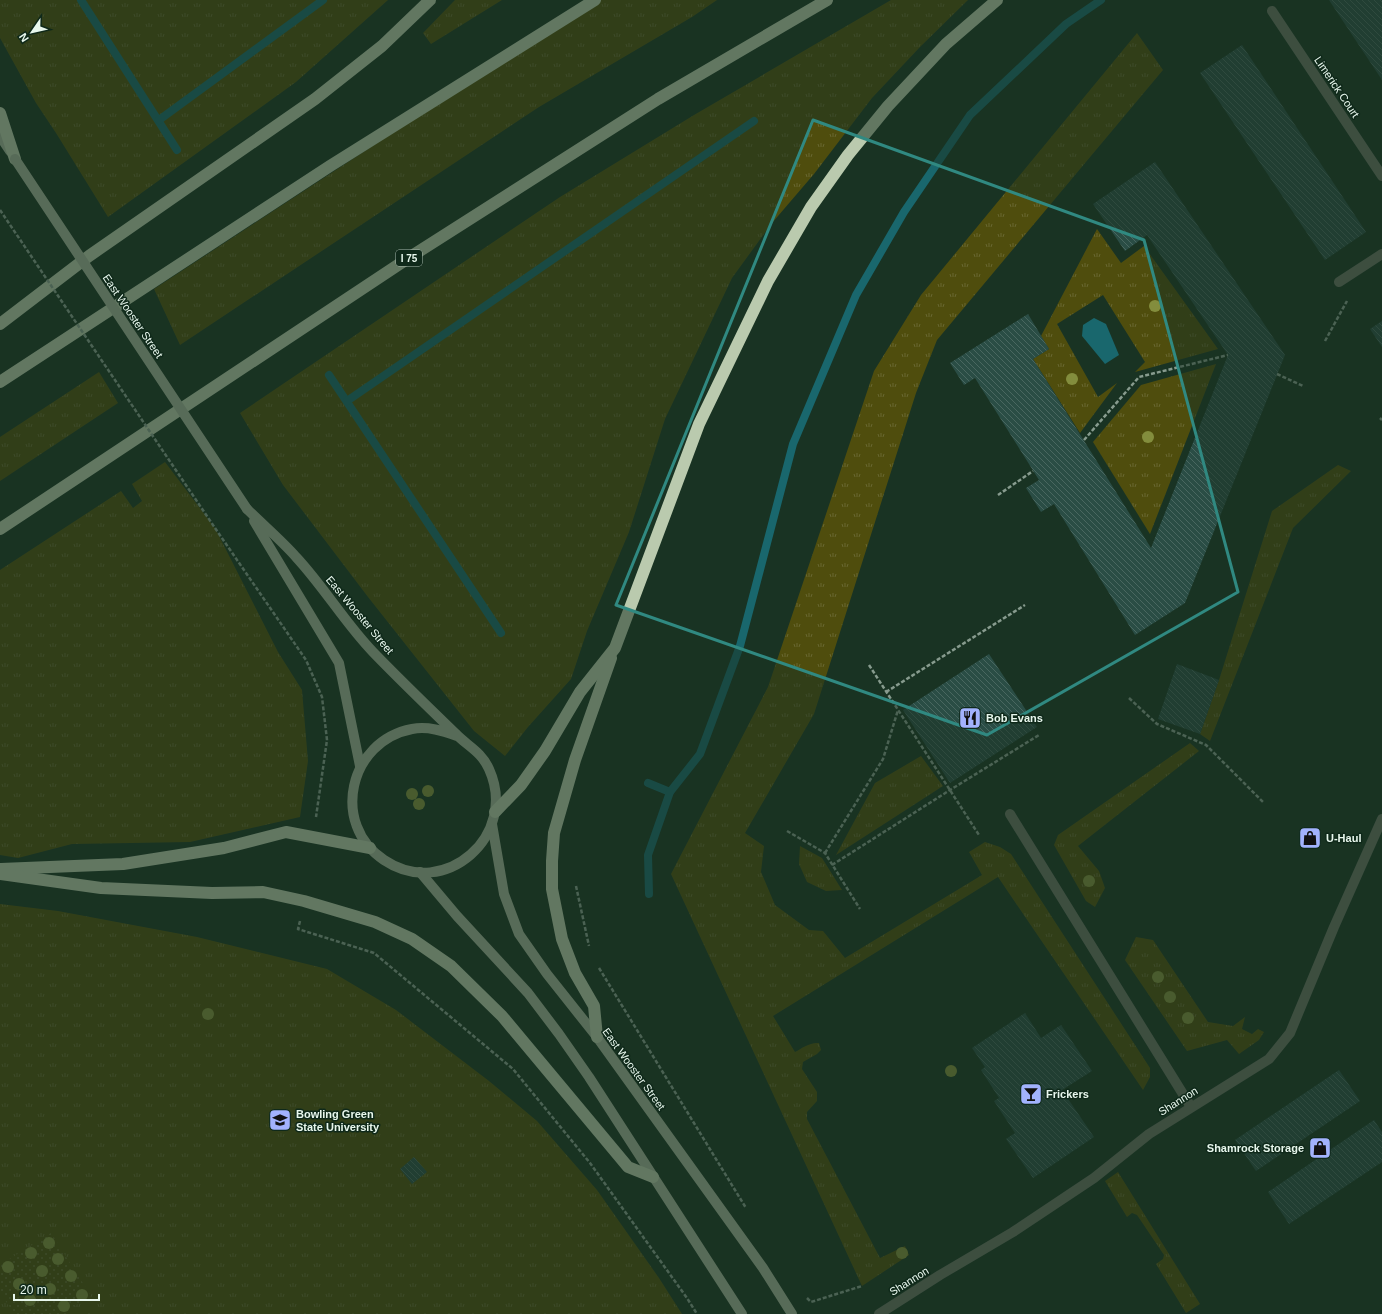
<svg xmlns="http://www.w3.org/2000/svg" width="1382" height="1314" viewBox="0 0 1382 1314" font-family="Helvetica,sans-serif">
<defs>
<pattern id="grass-tufts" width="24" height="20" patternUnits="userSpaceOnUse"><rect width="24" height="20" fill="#4f4d0d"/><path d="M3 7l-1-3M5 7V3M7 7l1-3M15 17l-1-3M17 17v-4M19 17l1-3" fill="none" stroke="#686731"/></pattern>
<pattern id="garden-dots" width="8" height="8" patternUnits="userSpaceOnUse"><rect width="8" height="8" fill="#4f4d0d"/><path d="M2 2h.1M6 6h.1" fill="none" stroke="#686731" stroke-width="1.8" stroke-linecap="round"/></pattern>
<pattern id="building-back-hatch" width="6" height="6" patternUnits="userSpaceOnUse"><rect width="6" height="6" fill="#2a4d45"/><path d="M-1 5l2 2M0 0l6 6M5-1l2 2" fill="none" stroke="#496760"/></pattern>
</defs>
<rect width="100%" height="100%" fill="#193323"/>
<g fill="url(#grass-tufts)">
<polygon points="0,0 388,0 296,82 108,217 56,133 36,103 0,38"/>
<polygon points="455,0 502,0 431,44 423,33"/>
<polygon points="596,0 717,0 692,17 539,107 180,345 154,289"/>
<polygon points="891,0 968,0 920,47 872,98 814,174 772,223 732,278 665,419 629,532 587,631 571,679 528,727 505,756 474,731 368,597 283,485 240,413 560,197 694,115"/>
<path d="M1137,33l26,37 -226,270 -21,53 -102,321 -69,119 19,13 -3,26 14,33 34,25 14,1 22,27 137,-83 -13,-23 16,-10 15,5 11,7 139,214v9l-7,13 -145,-213 -225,139 22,36c7,-4 15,-10 24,-9l2,7 -4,4 -14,8 -1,7 15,23v9l-10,11v7l73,139 25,-12 4,9 -47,31 -191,-412 97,-187 106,-316 47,-76z"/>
<polygon points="1097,229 1121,263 1144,246 1218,349 1135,372 1145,362 1103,295 1057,324 1098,397 1117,383 1080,433 1033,359 1049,349 1041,336"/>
<polygon points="1216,364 1150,534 1093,442 1141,385"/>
<polygon points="99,372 118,403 0,481 0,437"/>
<polygon points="165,462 215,528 278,652 302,690 308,761 300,817 190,842 72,844 18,858 0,855 0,570 121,491 133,508 142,501 132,484"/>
<polygon points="1338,465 1351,471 1293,528 1210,741 1200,734 1219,680 1272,511"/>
<polygon points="1190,743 1199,751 1078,846 1099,871 1105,888 1095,907 1086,901 1054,845 1058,835"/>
<polygon points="921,756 943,786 836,855 875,783"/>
<polygon points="800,846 822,858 842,890 826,891 807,882 799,864"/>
<polygon points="0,904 58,911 197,937 327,969 396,1010 489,1081 537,1121 597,1190 659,1278 682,1314 0,1314"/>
<polygon points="1136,937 1153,940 1208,1022 1233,1026 1245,1017 1242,1029 1252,1034 1258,1029 1264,1032 1259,1040 1239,1054 1227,1040 1187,1051 1125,960"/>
<polygon points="1118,1172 1200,1304 1186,1313 1156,1264 1163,1259 1164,1255 1137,1215 1132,1213 1127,1217 1105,1181"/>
</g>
<polygon fill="url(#garden-dots)" points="51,1233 91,1296 61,1314 14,1314 0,1292 0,1265"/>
<polygon fill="#19676d" points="1094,318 1106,324 1119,355 1105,364 1082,336 1083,325"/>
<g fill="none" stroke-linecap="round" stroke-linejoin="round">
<g stroke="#19676d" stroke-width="8">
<polyline points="81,0 177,150"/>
<polyline points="159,120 323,0"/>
<polyline points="329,375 501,633"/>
<polyline points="347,401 754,121"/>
<polyline points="648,783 670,792"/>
<polyline points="649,894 648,855 670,792 700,754 740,646 793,444 856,295 904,212 970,115 1066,24 1101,0"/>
</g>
</g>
<g fill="url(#building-back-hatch)">
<polygon points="1329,0 1382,0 1382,80"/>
<polygon points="1242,45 1366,232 1325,260 1200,73"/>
<polygon points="1155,162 1285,355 1185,603 1135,635 1054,504 1041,512 1026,488 1039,480 975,378 964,385 950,363 1028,314 1049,349 1033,359 1151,548 1228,355 1147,235 1125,251 1093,204"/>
<polygon points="1382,321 1382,347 1370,329"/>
<polygon points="989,654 1037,727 950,783 903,710"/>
<polygon points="1177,664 1219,680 1200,734 1158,719"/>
<polygon points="1025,1013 1041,1038 1061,1025 1092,1071 1062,1090 1094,1137 1033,1178 1006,1139 1015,1133 994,1101 999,1098 981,1070 985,1067 972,1048"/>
<polygon points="1339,1070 1360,1101 1256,1171 1235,1140"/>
<polygon points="1374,1120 1382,1132 1382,1162 1289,1224 1268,1192"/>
<polygon points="414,1157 427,1172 412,1184 400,1169"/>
</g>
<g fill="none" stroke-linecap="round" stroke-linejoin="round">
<g stroke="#879b8e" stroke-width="2.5" stroke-dasharray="4 2" stroke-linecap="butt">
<polyline points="1325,341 1347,301"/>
<polyline points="1277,374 1303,386"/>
<polyline points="1380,418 1382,420"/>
<polyline points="1084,440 1139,377 1228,355"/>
<polyline points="998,495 1033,471"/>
<polyline points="215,528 306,660 322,697 327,740 316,817"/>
<polyline points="869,665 979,835"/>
<polyline points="886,692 1025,605"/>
<polyline points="1129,698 1157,724 1206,745 1263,802"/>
<polyline points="787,831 825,853 860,909"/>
<polyline points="825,853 883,759 898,710"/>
<polyline points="832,865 950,790 1039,735"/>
<polyline points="576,886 589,946"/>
<polyline points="300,921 298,929 374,953 513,1069 590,1163 687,1298 697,1314"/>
<polyline points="599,968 746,1208"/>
<polyline points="807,1298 811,1302 862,1286"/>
</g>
<g stroke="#686f63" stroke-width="10">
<polyline points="1272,11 1382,176"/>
<polyline points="1339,282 1382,254"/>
<polyline points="1010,814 1191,1107"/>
<polyline points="879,1314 940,1275 1013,1232 1094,1178 1149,1134 1269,1059 1290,1033 1334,927 1382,819"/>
</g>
<g stroke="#a3b099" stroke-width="10">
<polyline points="0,136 10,151"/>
<path d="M247,509c16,16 34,31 49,48 28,30 49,66 77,95 27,28 54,54 82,81 12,13 26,18 34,36 30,66 -44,132 -105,91 -54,-36 -35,-119 28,-131 16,-3 31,2 45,7"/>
<polyline points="254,521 339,663 360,766"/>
<polyline points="492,824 504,894 519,934 547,974 597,1037 763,1268 792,1314"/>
<polyline points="420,872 457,916 528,993 559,1034 589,1077 742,1314"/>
</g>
<g stroke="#bacaae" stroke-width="12">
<polyline points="0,113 15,159"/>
<polyline points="0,324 89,256 315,99 382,46 430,0"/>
<polyline points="0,382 330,166 595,0"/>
<polyline points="0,529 407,259 658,99 827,0"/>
<polyline points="495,812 521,785 545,751 580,692 615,648 699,424 768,281 811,207 848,155 888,106 946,44 997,0"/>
<polyline points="1,869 123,864 224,848 286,832 370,848"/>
<polyline points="0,874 101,888 212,893 263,892 304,901 375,922 412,939 451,966 502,1016 628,1167 653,1177"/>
<polyline points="597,1037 594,1006 575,973 562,939 552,889 552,861 554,833 575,760 611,658"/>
</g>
<polyline stroke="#879b8e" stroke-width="2.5" stroke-dasharray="4 2" stroke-linecap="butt" points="0,210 215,528"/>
<polyline stroke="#a3b099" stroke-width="10" points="15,159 247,509"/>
</g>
<g fill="#838d3d">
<circle cx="1155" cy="306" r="6"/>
<circle cx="1072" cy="379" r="6"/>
<circle cx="1148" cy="437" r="6"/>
<circle cx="428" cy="791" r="6"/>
<circle cx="412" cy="794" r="6"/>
<circle cx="419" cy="804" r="6"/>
<circle cx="1089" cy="881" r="6"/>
<circle cx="1158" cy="977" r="6"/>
<circle cx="1170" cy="997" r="6"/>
<circle cx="208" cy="1014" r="6"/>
<circle cx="1188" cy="1018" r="6"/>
<circle cx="951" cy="1071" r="6"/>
<circle cx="49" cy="1243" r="6"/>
<circle cx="31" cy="1253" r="6"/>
<circle cx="902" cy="1253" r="6"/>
<circle cx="58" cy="1259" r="6"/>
<circle cx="8" cy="1267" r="6"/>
<circle cx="42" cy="1271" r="6"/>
<circle cx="71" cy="1276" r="6"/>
<circle cx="19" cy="1284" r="6"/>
<circle cx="50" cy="1289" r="6"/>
<circle cx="82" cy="1295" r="6"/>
<circle cx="30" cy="1300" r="6"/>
<circle cx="64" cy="1306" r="6"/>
</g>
<path d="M0 0H1382V1314H0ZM813,120l331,120 94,352 -251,143 -371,-130z" fill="#193323" fill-opacity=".55" fill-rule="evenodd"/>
<path fill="none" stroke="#308981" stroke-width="3" stroke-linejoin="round" d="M813,120l331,120 94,352 -251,143 -371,-130z"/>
<defs>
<g id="restaurant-square" transform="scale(1.15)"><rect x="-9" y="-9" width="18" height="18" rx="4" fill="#a2b2fd" stroke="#0f291a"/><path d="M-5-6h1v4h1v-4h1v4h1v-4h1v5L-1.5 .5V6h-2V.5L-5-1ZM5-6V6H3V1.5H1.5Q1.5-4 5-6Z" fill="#111"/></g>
<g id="shop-square" transform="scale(1.15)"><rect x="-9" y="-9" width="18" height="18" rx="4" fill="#a2b2fd" stroke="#0f291a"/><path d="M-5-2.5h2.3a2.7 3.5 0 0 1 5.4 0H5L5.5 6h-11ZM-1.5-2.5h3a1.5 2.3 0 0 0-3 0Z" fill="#111"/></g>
<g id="bar-square" transform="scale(1.15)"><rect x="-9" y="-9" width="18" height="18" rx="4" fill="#a2b2fd" stroke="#0f291a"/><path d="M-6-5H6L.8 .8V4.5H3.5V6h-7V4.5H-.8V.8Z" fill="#111"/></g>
<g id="university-square" transform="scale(1.15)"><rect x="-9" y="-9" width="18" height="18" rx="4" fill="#a2b2fd" stroke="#0f291a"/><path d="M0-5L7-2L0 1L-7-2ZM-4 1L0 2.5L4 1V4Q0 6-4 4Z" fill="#111"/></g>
</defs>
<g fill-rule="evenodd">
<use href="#restaurant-square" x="970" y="718"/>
<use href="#shop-square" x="1310" y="838"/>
<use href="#bar-square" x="1031" y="1094"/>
<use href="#university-square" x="280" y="1120"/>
<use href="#shop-square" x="1320" y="1148"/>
</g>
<g text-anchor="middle" stroke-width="3" stroke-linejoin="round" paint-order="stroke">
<rect fill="#0f291a" stroke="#a7b9ae" stroke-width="1" x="396" y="250" width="26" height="16" rx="3"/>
<g font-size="10" font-weight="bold" fill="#e8f7ed">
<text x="409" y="262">I 75</text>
</g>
<g font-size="11" fill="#e8f7ed" stroke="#0f291a">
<text transform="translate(1337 87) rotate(56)" y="4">Limerick Court</text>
<text transform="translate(133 316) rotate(56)" y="4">East Wooster Street</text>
<text transform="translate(360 615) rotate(50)" y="4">East Wooster Street</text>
<text transform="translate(634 1069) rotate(54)" y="4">East Wooster Street</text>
<text transform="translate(1178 1101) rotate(-32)" y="4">Shannon</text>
<text transform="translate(909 1281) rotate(-32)" y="4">Shannon</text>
</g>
<g font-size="11" font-weight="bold" fill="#e8f7ed" stroke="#0f291a" text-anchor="start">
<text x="986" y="722">Bob Evans</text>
<text x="1326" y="842">U-Haul</text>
<text x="1046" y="1098">Frickers</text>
<text x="296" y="1118">Bowling Green<tspan x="296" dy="13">State University</tspan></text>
<text x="1304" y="1152" text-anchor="end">Shamrock Storage</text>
</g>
</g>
<g transform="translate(32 32) rotate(236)" stroke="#0f291a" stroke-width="3" paint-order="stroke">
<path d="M0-3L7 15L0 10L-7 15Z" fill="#e8f7ed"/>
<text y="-6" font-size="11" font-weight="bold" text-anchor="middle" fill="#e8f7ed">N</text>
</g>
<path d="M14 1294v6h85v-6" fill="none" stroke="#e8f7ed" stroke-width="2"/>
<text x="20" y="1294" font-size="12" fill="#e8f7ed" stroke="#0f291a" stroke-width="3" paint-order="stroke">20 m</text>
</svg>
